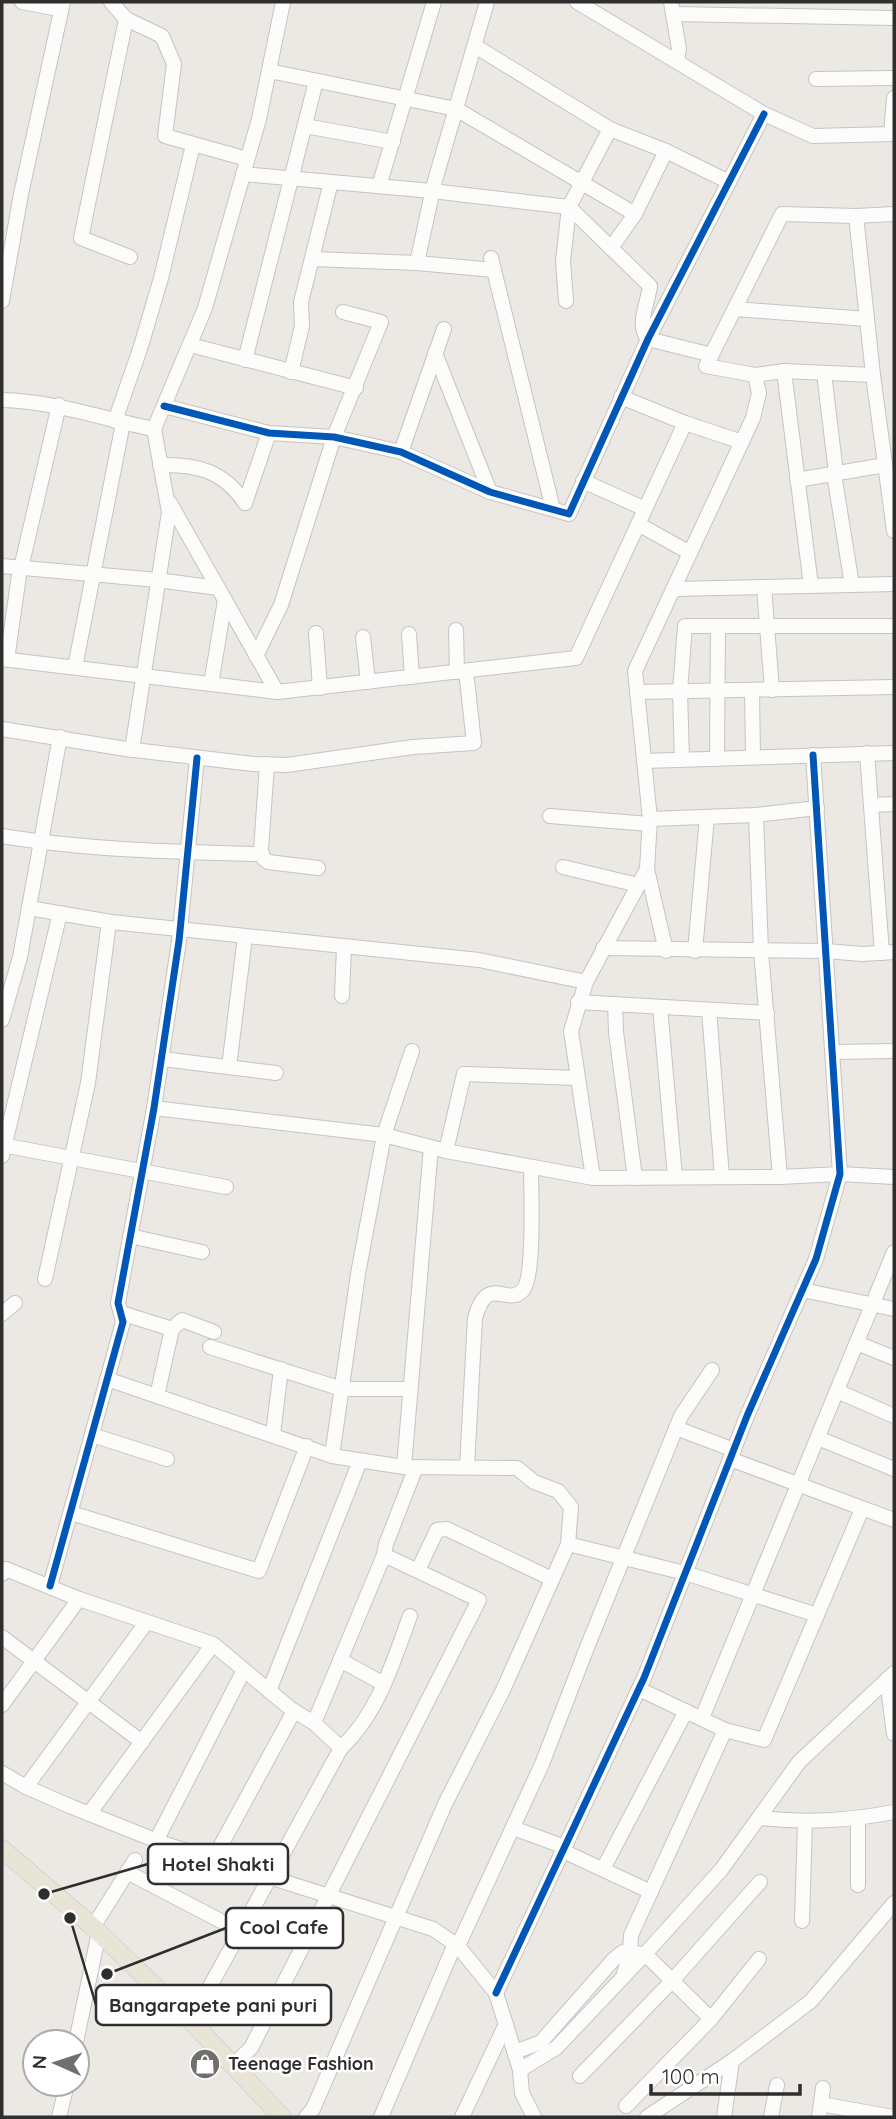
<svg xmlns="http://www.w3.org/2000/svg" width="896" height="2119" viewBox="0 0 896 2119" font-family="Quicksand,sans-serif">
<rect width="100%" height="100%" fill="#ece8e4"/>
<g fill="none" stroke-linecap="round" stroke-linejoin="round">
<g stroke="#c5c4c5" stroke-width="16">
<g id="minor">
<polyline points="22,2 59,9"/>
<polyline points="111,2 126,19 162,36 174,64 165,136 247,159"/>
<polyline points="577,2 764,114 813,136 894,134"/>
<polyline points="671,2 679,49 677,60"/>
<polyline points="673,14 894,18"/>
<polyline points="126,19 81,238 130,257"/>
<polyline points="475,46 610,129 666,151 729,182"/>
<polyline points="269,71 456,109 635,214"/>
<polyline points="816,79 894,78"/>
<polyline points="305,126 393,142"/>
<polyline points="891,134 894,98"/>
<path d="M243,174l189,17 137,16 81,79c-2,17 -14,39 -2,53l64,16"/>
<polyline points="379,186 434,2"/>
<polyline points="856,216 873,375 894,531"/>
<polyline points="611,248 635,214 666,151"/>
<polyline points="491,258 553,509"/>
<polyline points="312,259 417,263 494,270"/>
<polyline points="417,263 434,184 487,2"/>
<polyline points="2,301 21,194 63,2"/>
<polyline points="566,301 563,261 569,207 610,129"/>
<polyline points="735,309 867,319"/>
<polyline points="190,345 356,388"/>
<polyline points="435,353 490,492"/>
<polyline points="245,360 316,81"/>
<polyline points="784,371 811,586"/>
<polyline points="291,372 302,326 301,302 331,182"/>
<polyline points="824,373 836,473"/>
<polyline points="873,375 784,371 755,375 706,366 782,214 856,216 894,214"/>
<polyline points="621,397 685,423 742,442"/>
<path d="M2,400c52,1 101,19 152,29l51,-121 54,-189 24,-117"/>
<polyline points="164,406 269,433 334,437 401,452 490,492 569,514 648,339 764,114"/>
<polyline points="115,421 141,346 161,278 193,145"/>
<polyline points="401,452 444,329"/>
<path d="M160,465c37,-1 64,6 85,38"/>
<polyline points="834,474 852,585"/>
<polyline points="797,480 885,465"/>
<polyline points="583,481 645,509"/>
<polyline points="170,503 277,692"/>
<polyline points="245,503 269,433"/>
<polyline points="638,524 690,553"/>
<polyline points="2,566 157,580 218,588"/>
<polyline points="21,568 59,405"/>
<polyline points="764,587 772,690"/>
<polyline points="673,589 894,584"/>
<polyline points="456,630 457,672"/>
<polyline points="316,633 320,688"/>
<polyline points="409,634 412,677"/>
<polyline points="363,637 368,682"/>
<polyline points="256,656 281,605 334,437 381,322 343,312"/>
<polyline points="2,659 277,692 576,658 685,423"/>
<polyline points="7,660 20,568"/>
<polyline points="75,667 123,423"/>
<polyline points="211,684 225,600"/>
<polyline points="752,690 753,757"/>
<polyline points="637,692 894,687"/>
<polyline points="2,729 126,749 253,764 287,765 413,747 474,743 466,671"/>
<polyline points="132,750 169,512 154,429"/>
<polyline points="867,753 882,953"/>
<polyline points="717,759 718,626"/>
<polyline points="682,760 680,691 685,626 894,626"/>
<polyline points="644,761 894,753"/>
<polyline points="267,764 261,850 263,858 268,862 318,868"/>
<polyline points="871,805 894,804"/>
<polyline points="756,815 761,951 780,1177"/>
<polyline points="550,816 649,824"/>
<polyline points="650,819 756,815 817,808"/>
<path d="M2,836c85,14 173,16 259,18"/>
<polyline points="563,867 638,885"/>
<polyline points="29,908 111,922 479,960 586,982"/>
<polyline points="603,948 826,951 862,954 894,952"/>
<polyline points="666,951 647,869 650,819 635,671 753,418 759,393 755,375"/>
<polyline points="695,951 707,817"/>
<polyline points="342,996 344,947"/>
<polyline points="578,1002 767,1013"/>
<polyline points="615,1004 616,1032 635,1178"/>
<polyline points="660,1007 675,1177"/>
<polyline points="709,1010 722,1177"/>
<polyline points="2,1020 20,957 60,737"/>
<polyline points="834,1052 894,1051"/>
<polyline points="162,1059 276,1073"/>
<polyline points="229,1067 245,937"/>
<polyline points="154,1108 384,1135 446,1151 593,1178 780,1177 840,1174 894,1177"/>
<polyline points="2,1145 226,1187"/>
<polyline points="446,1151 464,1074 577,1078"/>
<polyline points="2,1156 60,913"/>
<polyline points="593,1178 571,1031 586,982 647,869"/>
<polyline points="130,1236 202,1252"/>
<polyline points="45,1279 88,1083 109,922"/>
<polyline points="802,1290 894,1309"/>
<polyline points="121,1313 172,1329"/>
<polyline points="2,1314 15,1303"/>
<polyline points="857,1343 894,1358"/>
<polyline points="210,1347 342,1389 409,1389"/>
<polyline points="107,1379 332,1456 404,1467 517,1468 534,1482 558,1491 571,1507 568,1544 504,1688 445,1804 313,2109 306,2117"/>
<polyline points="837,1391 894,1416"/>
<polyline points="157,1396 172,1329 182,1320 214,1332"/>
<polyline points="676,1428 734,1450"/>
<polyline points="273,1434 281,1369"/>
<polyline points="92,1435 167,1459"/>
<polyline points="818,1438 894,1469"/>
<polyline points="332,1456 358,1274 384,1135 412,1051"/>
<polyline points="730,1459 894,1520"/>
<polyline points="404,1467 431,1147"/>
<path d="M467,1467l8,-149c13,-46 32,-10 48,-28 12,-13 8,-102 8,-123"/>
<polyline points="71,1513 259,1571 307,1446"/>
<polyline points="568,1544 685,1573 817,1615"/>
<polyline points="418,1570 437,1530 447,1529 552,1579"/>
<polyline points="2,1574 6,1569 79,1599 213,1644 291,1709 314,1723 341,1748"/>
<polyline points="50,1586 123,1322 118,1303 154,1108 179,941 197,758"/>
<polyline points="2,1637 142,1742"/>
<polyline points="340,1660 384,1684"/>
<polyline points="887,1679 894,1734"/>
<polyline points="639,1689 725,1730 764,1740 862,1509"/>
<polyline points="269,1691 360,1461"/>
<polyline points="2,1705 79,1599"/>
<polyline points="702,1718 894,1252"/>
<polyline points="314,1723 384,1555 386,1544 416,1467"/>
<polyline points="2,1773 26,1787 72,1807 165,1844 433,1929 458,1946 496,1993 520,2070 522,2093 534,2117"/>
<polyline points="26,1787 146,1623"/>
<polyline points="89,1814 213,1644"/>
<path d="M759,1818c48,5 88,3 135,-6"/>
<polyline points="513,1828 565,1847"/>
<polyline points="156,1841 244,1670"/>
<polyline points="563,1851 651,1892"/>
<polyline points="214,1858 294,1711"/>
<polyline points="603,1869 686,1711"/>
<polyline points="127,1872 240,1931"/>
<polyline points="858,1885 858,1818"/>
<polyline points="802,1921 805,1822"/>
<polyline points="93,1927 135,1860"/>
<polyline points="458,1946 542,1764 588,1645 681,1416 712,1370"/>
<polyline points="624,1974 630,1952 631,1935 725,1730"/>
<polyline points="496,1993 644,1678 747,1416 816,1259 840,1174 813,755"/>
<path d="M191,2021l150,-273c37,-34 52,-86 69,-132"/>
<polyline points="76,2042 99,1932"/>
<polyline points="515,2052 541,2042 614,1959 623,1952 645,1954 711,2019"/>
<polyline points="233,2065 251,2048 479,1600 384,1555"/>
<polyline points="520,2070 556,2048 645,1954 721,1870 799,1762 894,1673"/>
<polyline points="580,2076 672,1981 760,1882"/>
<polyline points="821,2104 893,2117"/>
<polyline points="626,2106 711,2019 759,1959"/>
<polyline points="59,2117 67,2084"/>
<polyline points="381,2117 455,1944"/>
<polyline points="462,2117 506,2024"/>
<polyline points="647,2117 732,2061 811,2001 894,1903"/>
<polyline points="724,2117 732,2061"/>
<polyline points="771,2117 777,2085"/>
<polyline points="819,2117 823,2088"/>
</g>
</g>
<g stroke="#c6c5c4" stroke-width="19">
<polyline id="major" points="2,1849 93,1927 191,2021 282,2117"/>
</g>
<use href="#minor" stroke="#fcfcfb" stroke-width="14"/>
<use href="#major" stroke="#e8e4d6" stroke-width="18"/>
<g stroke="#fff" stroke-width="11">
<g id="cycleway">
<polyline points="164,406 269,433 334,437 401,452 490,492 569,514 648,339 764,114"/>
<polyline points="50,1586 123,1322 118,1303 154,1108 179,941 197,758"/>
<polyline points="496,1993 644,1678 747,1416 816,1259 840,1174 813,755"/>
</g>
</g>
<use href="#cycleway" stroke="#0057b8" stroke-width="7"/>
</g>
<defs>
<g id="shop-disc" transform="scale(1.575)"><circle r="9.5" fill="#706f6e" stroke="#fff"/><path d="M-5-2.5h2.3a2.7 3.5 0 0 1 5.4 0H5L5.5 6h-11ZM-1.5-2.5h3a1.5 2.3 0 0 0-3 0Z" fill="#fff"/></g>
</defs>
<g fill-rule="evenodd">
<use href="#shop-disc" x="205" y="2064"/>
</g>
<g text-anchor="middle" stroke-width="5" stroke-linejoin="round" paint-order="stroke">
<g font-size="18" font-weight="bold" fill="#2e2e2e" stroke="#fff" text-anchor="start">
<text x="228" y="2070">Teenage Fashion</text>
</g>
</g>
<path fill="none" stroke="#2e2e2e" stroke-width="2.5" d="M44 1894L148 1864M107 1974L226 1928M70 1918L96 2005"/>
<g fill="#2e2e2e" stroke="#fff" stroke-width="2.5">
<circle cx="44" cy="1894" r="7"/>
<circle cx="107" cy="1974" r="7"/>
<circle cx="70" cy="1918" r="7"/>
</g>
<g fill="#fff" stroke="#2e2e2e" stroke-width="2.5">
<rect x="148" y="1844" width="140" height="40" rx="7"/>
<rect x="226" y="1908" width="117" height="40" rx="7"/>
<rect x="96" y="1985" width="235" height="40" rx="7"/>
</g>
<g font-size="19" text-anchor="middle" font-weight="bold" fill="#2e2e2e">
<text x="218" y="1871">Hotel Shakti</text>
<text x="284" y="1934">Cool Cafe</text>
<text x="213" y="2012">Bangarapete pani puri</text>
</g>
<rect width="896" height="2119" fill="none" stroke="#2e2e2e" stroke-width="7"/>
<g transform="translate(56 2063) rotate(273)"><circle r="33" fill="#ffffff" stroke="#ababab" stroke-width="2"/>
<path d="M0-5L12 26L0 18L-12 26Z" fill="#706f6e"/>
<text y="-10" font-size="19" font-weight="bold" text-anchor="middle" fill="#2e2e2e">N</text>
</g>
<path d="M651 2084v10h149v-10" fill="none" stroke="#2e2e2e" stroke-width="3.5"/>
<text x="662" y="2084" font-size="21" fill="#2e2e2e" stroke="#ffffff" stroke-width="5" paint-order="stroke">100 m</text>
</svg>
